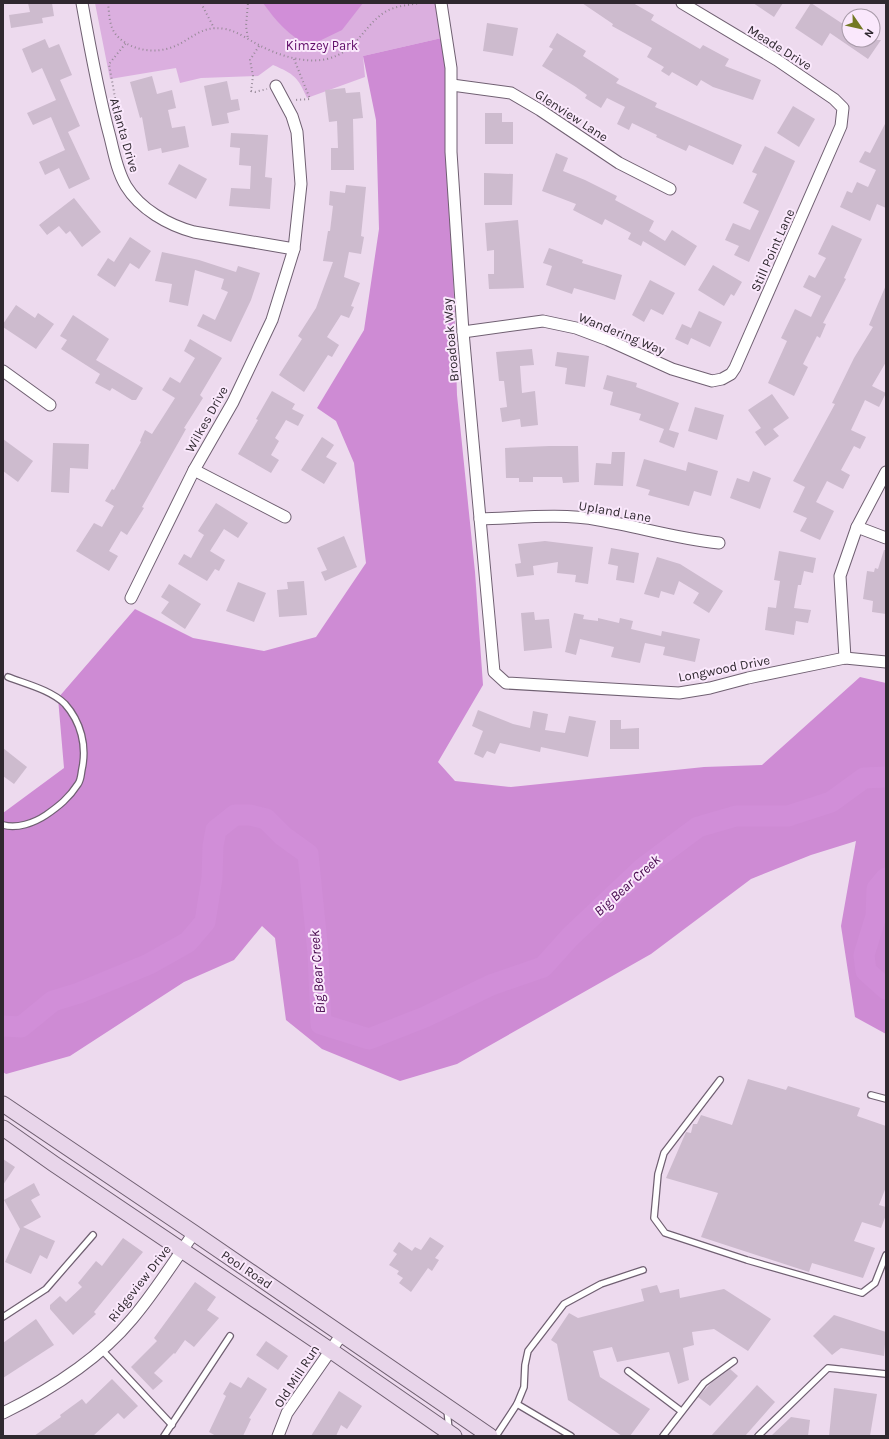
<svg xmlns="http://www.w3.org/2000/svg" width="889" height="1439" viewBox="0 0 889 1439" font-family="Karla,sans-serif">
<rect width="100%" height="100%" fill="#eddaee"/>
<path fill="#dbafdf" d="M95,3h344l7,34 -83,19 2,21 -58,21c-9,-21 -13,-24 -34,-33l-15,11 -57,2 -21,5 -4,-15 -66,11z"/>
<polygon fill="#ce8bd4" points="446,37 457,395 475,572 483,685 438,762 455,781 511,787 704,767 762,765 860,677 886,683 886,1034 855,1017 841,926 856,841 811,855 751,879 651,954 457,1064 400,1081 322,1049 286,1020 275,938 262,926 234,960 184,982 70,1056 6,1074 3,1072 3,813 64,768 58,698 135,609 193,638 264,651 316,637 366,563 354,463 336,421 317,408 364,330 379,229 376,120 363,56"/>
<path fill="#d18ed8" d="M263,3h100l-21,27 -33,16c-20,-10 -33,-25 -46,-43z"/>
<g fill="none" stroke-linecap="round" stroke-linejoin="round">
<g stroke="#d18ed8" stroke-width="21">
<polyline points="886,878 877,889 876,916 864,955 866,971 886,989"/>
<polyline points="3,1026 21,1027 53,1001 79,993 149,964 188,942 205,922 212,878 213,846 216,830 235,815 250,815 266,819 283,836 308,854 318,953 321,1024 369,1039 425,1017 491,985 543,967 570,937 643,868 698,827 736,816 788,816 831,802 864,778 886,777"/>
</g>
</g>
<g fill="#cdbbce">
<polygon points="28,3 52,3 54,16 42,18 43,23 11,28 9,15 30,12"/>
<polygon points="582,3 633,3 654,15 651,20 700,49 703,45 729,59 725,66 761,80 753,100 713,87 701,80 697,86 672,72 669,76 661,71 664,67 647,57 652,48 612,26 613,24"/>
<polygon points="753,3 783,3 774,17"/>
<polygon points="811,3 849,28 849,40 881,40 868,59 830,33 822,46 795,28"/>
<polygon points="487,23 518,28 513,56 483,51"/>
<polygon points="557,33 586,51 583,56 619,79 616,83 657,103 655,107 742,145 733,165 689,145 686,151 656,137 657,135 632,123 629,130 617,124 625,107 607,98 601,108 585,98 587,95 576,87 542,66 553,49 549,47"/>
<polygon points="45,39 49,48 59,44 72,75 60,80 80,126 68,132 90,179 69,189 59,168 45,175 39,162 65,150 51,117 33,125 27,113 56,100 42,68 32,73 22,49"/>
<polygon points="152,76 157,94 172,90 176,108 168,110 172,128 185,126 189,147 162,153 161,148 148,151 142,117 140,118 130,82"/>
<polygon points="227,81 231,100 238,99 240,110 227,113 229,123 212,126 204,86"/>
<polygon points="345,88 346,93 360,92 363,118 353,119 354,170 331,170 331,148 338,148 337,121 329,122 325,90"/>
<polygon points="793,106 815,119 799,147 777,133"/>
<polygon points="485,113 502,113 502,122 513,122 513,144 485,144"/>
<polygon points="886,122 886,208 877,204 870,221 840,207 847,191 852,193 857,182 868,187 876,170 859,162 865,151 870,153"/>
<polygon points="231,133 268,135 265,177 272,178 270,209 229,206 231,188 250,189 251,166 239,165 240,148 230,147"/>
<polygon points="765,146 795,161 749,262 734,255 739,246 725,240 733,223 750,230 759,211 743,203 757,174 752,172"/>
<polygon points="556,153 568,158 563,171 585,180 617,196 615,200 654,221 649,231 665,241 672,230 697,246 685,266 643,241 641,246 628,239 631,233 605,219 602,225 573,210 576,204 542,191"/>
<polygon points="179,164 207,179 196,199 168,184"/>
<polygon points="484,173 513,174 512,205 484,205"/>
<polygon points="346,185 366,187 361,236 364,237 361,254 349,252 344,277 360,283 351,306 354,307 349,318 341,315 327,337 339,345 332,357 328,355 304,392 279,375 302,339 298,336 316,308 333,262 323,261 328,231 330,231 333,206 329,205 330,191 345,193"/>
<polygon points="74,198 101,232 82,247 70,231 66,234 59,226 47,235 39,225"/>
<polygon points="518,220 524,288 489,289 488,274 494,274 494,250 487,251 485,223"/>
<polygon points="832,225 862,239 844,278 846,279 823,323 826,324 820,338 817,336 803,364 808,367 794,396 768,383 787,341 781,338 795,309 811,317 821,296 803,287 809,275 815,278 826,258 818,254"/>
<polygon points="130,237 151,251 139,269 130,263 115,287 97,275 108,258 114,262"/>
<polygon points="549,248 583,260 582,263 622,275 615,300 574,288 572,294 546,285 552,266 543,263"/>
<polygon points="162,252 199,260 236,272 238,266 260,273 251,300 231,342 197,326 203,314 215,320 228,292 221,289 224,279 195,270 188,306 169,302 172,284 155,281"/>
<polygon points="713,265 742,282 734,296 731,294 724,306 698,290"/>
<polygon points="650,280 675,293 663,315 651,309 644,322 632,315"/>
<polygon points="886,285 886,362 872,386 886,393 879,407 865,400 851,430 866,437 860,449 854,446 841,470 850,475 843,489 827,481 816,502 834,511 820,540 800,531 807,518 793,512 805,487 793,481 835,404 832,403 854,358 873,327 869,325"/>
<polygon points="16,305 35,318 38,313 54,324 36,349 3,327 3,324"/>
<polygon points="699,311 722,322 710,347 691,338 688,345 675,339 682,324 691,328"/>
<polygon points="73,315 109,339 96,360 143,388 136,400 132,400 112,388 110,391 95,383 100,374 61,349 67,340 60,336"/>
<polygon points="190,339 222,358 200,395 203,398 184,428 186,429 142,507 144,508 127,535 121,531 109,551 118,556 109,571 76,551 94,523 102,527 114,506 105,501 112,489 114,490 141,442 140,441 145,430 152,434 175,398 162,390 170,377 180,383 195,358 184,351"/>
<polygon points="532,349 534,365 520,366 522,393 535,391 538,425 521,427 520,419 502,422 500,408 507,407 504,381 499,381 496,352"/>
<polygon points="557,352 589,356 585,387 565,384 567,368 555,366"/>
<polygon points="607,375 637,383 636,387 679,403 669,430 679,433 674,448 659,442 664,429 639,420 641,414 610,405 613,392 603,389"/>
<polygon points="272,391 295,404 292,409 304,415 298,426 286,420 275,438 279,441 271,455 279,460 271,473 238,454 258,420 256,419"/>
<polygon points="772,394 789,418 773,429 779,436 765,446 755,432 761,428 748,410"/>
<polygon points="695,407 724,415 717,440 688,431"/>
<polygon points="322,437 334,445 326,457 337,463 324,484 301,470"/>
<polygon points="3,439 33,461 18,482 3,471"/>
<polygon points="53,443 89,444 88,469 70,468 69,493 51,492"/>
<polygon points="549,446 578,446 579,482 563,483 562,477 533,477 533,482 519,482 519,478 506,478 505,448"/>
<polygon points="612,452 625,452 623,486 594,485 596,463 611,464"/>
<polygon points="644,459 686,471 688,462 718,471 711,496 694,491 689,506 648,495 650,490 636,486"/>
<polygon points="753,471 771,478 760,509 730,498 737,478 749,482"/>
<polygon points="216,503 248,523 238,538 224,529 210,551 225,560 219,571 215,569 207,581 178,564 184,554 191,558 204,535 198,531"/>
<polygon points="344,536 357,567 325,581 321,572 327,570 317,548"/>
<polygon points="545,541 593,547 588,584 575,582 576,575 557,573 558,562 533,566 534,575 517,577 515,564 521,563 518,544"/>
<polygon points="611,548 639,553 634,583 616,580 618,566 608,564"/>
<polygon points="884,550 886,550 886,614 872,612 873,601 863,599 867,571 874,572 875,568 878,569"/>
<polygon points="779,551 816,558 813,573 804,571 801,585 798,585 794,608 811,610 808,623 796,621 794,635 765,630 768,607 776,608 780,581 774,580"/>
<polygon points="657,557 680,564 723,591 709,613 693,603 699,593 679,581 674,595 661,591 659,598 644,594"/>
<polygon points="304,581 307,615 279,617 277,590 288,589 287,582"/>
<polygon points="238,582 266,593 254,622 226,611"/>
<polygon points="169,584 201,604 185,629 161,613 169,602 161,597"/>
<polygon points="534,612 535,620 549,619 552,648 524,651 521,613"/>
<polygon points="574,613 584,615 583,619 598,621 598,618 619,623 620,618 633,621 631,629 661,636 662,631 700,639 695,662 663,655 665,647 645,643 640,663 611,657 614,647 580,639 576,655 565,652"/>
<polygon points="478,710 513,724 530,728 533,711 548,714 545,730 565,733 569,716 596,721 588,757 541,747 540,752 500,743 495,754 487,751 483,758 474,754 483,731 472,726"/>
<polygon points="610,720 621,720 621,729 639,728 639,749 610,749"/>
<polygon points="3,748 27,767 14,784 3,776"/>
<polygon points="748,1079 786,1090 788,1086 860,1108 857,1116 886,1126 886,1187 879,1205 886,1207 886,1215 881,1228 862,1222 854,1241 875,1248 863,1278 812,1263 809,1272 701,1237 718,1193 666,1178 686,1132 691,1133 693,1124 697,1124 701,1115 732,1125"/>
<polygon points="3,1159 15,1167 3,1185"/>
<polygon points="34,1183 40,1195 31,1200 41,1217 23,1227 55,1241 47,1259 40,1255 31,1274 5,1262 20,1229 4,1200"/>
<polygon points="430,1237 444,1246 435,1258 439,1260 432,1271 428,1268 411,1292 399,1283 403,1278 397,1274 399,1271 389,1265 397,1254 393,1251 399,1242 412,1251 415,1247 421,1250"/>
<polygon points="123,1238 143,1252 94,1312 96,1314 73,1335 50,1309 50,1305 60,1296 66,1302 82,1287 78,1283 96,1261 102,1266"/>
<polygon points="195,1282 216,1297 207,1310 219,1318 194,1347 185,1340 175,1354 174,1353 154,1373 163,1381 153,1390 131,1367 157,1341 154,1338"/>
<polygon points="657,1285 660,1293 679,1289 680,1298 724,1289 771,1319 748,1351 714,1329 692,1332 694,1345 683,1348 689,1380 678,1384 669,1352 617,1362 612,1347 593,1351 600,1377 650,1409 630,1436 622,1436 568,1400 557,1344 551,1340 569,1313 578,1318 644,1301 641,1289"/>
<polygon points="834,1315 886,1332 884,1356 841,1348 832,1355 813,1336"/>
<polygon points="36,1319 54,1345 3,1378 3,1343"/>
<polygon points="266,1341 288,1356 278,1370 256,1355"/>
<polygon points="730,1369 738,1376 710,1406 698,1397 711,1383"/>
<polygon points="248,1377 267,1389 249,1418 251,1419 243,1436 216,1436 209,1432 226,1396 223,1394 230,1382 241,1388"/>
<polygon points="112,1379 138,1406 124,1419 118,1413 93,1436 34,1436 61,1417 60,1415 82,1399 86,1404"/>
<polygon points="757,1385 775,1402 745,1436 711,1436"/>
<polygon points="834,1388 877,1394 870,1436 829,1436"/>
<polygon points="339,1391 362,1406 347,1429 341,1425 336,1436 311,1436"/>
<polygon points="791,1417 810,1420 808,1436 771,1436"/>
</g>
<g fill="none" stroke-linecap="round" stroke-linejoin="round">
<g stroke="#706072" stroke-width="8">
<g id="service">
<path d="M3,825c14,4 31,-2 43,-10 13,-9 23,-17 32,-31 3,-4 3,-10 4,-15 5,-23 -1,-47 -17,-65 -14,-14 -39,-20 -57,-27"/>
<polyline points="720,1080 664,1153 658,1174 654,1218 665,1233 747,1260 862,1293 875,1283 886,1255"/>
<polyline points="871,1095 886,1099"/>
<polyline points="3,1317 46,1289 93,1235"/>
<polyline points="101,1349 172,1425"/>
<polyline points="628,1371 681,1411"/>
<polyline points="517,1404 571,1436"/>
<polyline points="447,1409 449,1430"/>
<polyline points="164,1436 230,1336"/>
<polyline points="496,1436 517,1404 524,1387 525,1365 528,1351 564,1304 601,1284 643,1270"/>
<polyline points="663,1436 704,1383 734,1361"/>
<polyline points="758,1436 828,1368 886,1374"/>
</g>
</g>
<g stroke="#706072" stroke-width="13">
<g id="minor">
<path d="M82,3c8,45 16,90 28,134 4,16 7,34 16,49 14,23 42,39 68,46l100,17"/>
<polyline points="441,3 451,68 451,152 463,332 494,672 506,683 679,693 710,688 748,678 845,658 886,662"/>
<polyline points="452,85 511,93 540,110 619,163 670,189"/>
<polyline points="463,332 543,321 576,328 608,340 672,369 712,381 722,379 731,374 735,368 841,126 843,108 834,99 777,60 682,3"/>
<polyline points="3,371 50,405"/>
<polyline points="194,470 285,517"/>
<path d="M480,519c39,-1 81,-6 119,1 41,7 79,19 120,23"/>
<polyline points="857,527 886,538"/>
<polyline points="131,598 194,470 233,402 272,320 294,249 301,184 297,132 292,116 276,86"/>
<polyline points="845,658 840,576 857,527 886,472"/>
<path d="M3,1413c47,-23 95,-53 129,-94 23,-27 42,-58 62,-86"/>
<polyline points="278,1436 287,1413 342,1334"/>
</g>
</g>
<g stroke="#706072" stroke-width="17">
<g id="secondary">
<polyline points="3,1104 194,1233 490,1436"/>
<polyline points="3,1128 54,1164 330,1350 454,1436"/>
</g>
</g>
<g stroke="#968997" stroke-width="2" stroke-dasharray="1 3" stroke-linecap="butt">
<path d="M108,3c1,8 1,19 5,27 9,17 35,24 53,19 23,-5 32,-25 59,-20 12,2 22,10 32,15 20,11 47,20 70,15 31,-8 35,-32 58,-47 9,-6 24,-7 35,-9"/>
<polyline points="201,3 214,28"/>
<polyline points="241,3 248,3 246,26 248,39"/>
<polyline points="259,46 250,60 253,76 251,91 255,92 267,89"/>
<polyline points="294,59 310,99 295,100"/>
<polyline points="113,104 116,103 109,64 126,43"/>
</g>
<use href="#service" stroke="#fff" stroke-width="5.5"/>
<use href="#minor" stroke="#fff" stroke-width="11"/>
<use href="#secondary" stroke="#e8d5ea" stroke-width="15"/>
</g>
<g text-anchor="middle" stroke-width="4" stroke-linejoin="round" paint-order="stroke">
<g font-size="13" fill="#5f0b68" stroke="#fae8fc">
<text x="322" y="50">Kimzey Park</text>
</g>
<g font-size="13" fill="#2f282f" stroke="#fae8fc">
<text transform="translate(780 47) rotate(32)" y="5">Meade Drive</text>
<text transform="translate(572 115) rotate(33)" y="5">Glenview Lane</text>
<text transform="translate(125 135) rotate(74)" y="5">Atlanta Drive</text>
<text transform="translate(772 250) rotate(-66)" y="5">Still Point Lane</text>
<text transform="translate(622 333) rotate(22)" y="5">Wandering Way</text>
<text transform="translate(450 340) rotate(-95)" y="5">Broadoak Way</text>
<text transform="translate(206 419) rotate(-61)" y="5">Wilkes Drive</text>
<text transform="translate(615 511) rotate(10)" y="5">Upland Lane</text>
<text transform="translate(724 668) rotate(-11)" y="5">Longwood Drive</text>
<text transform="translate(247 1269) rotate(34)" y="5">Pool Road</text>
<text transform="translate(139 1283) rotate(-52)" y="5">Ridgeview Drive</text>
<text transform="translate(296 1376) rotate(-57)" y="5">Old Mill Run</text>
</g>
<g font-size="14" font-style="italic" fill="#45064c" stroke="#fae8fc">
<text transform="translate(627 885) rotate(-42)" y="5">Big Bear Creek</text>
<text transform="translate(317 972) rotate(-94)" y="5">Big Bear Creek</text>
</g>
</g>
<rect width="889" height="1439" fill="none" stroke="#2f282f" stroke-width="8"/>
<g transform="translate(861 28) rotate(124)"><circle r="19" fill="#fae8fc" stroke="#a99baa"/>
<path d="M0-3L7 15L0 10L-7 15Z" fill="#737923"/>
<text y="-6" font-size="11" font-weight="bold" text-anchor="middle" fill="#2f282f">N</text>
</g>
</svg>
